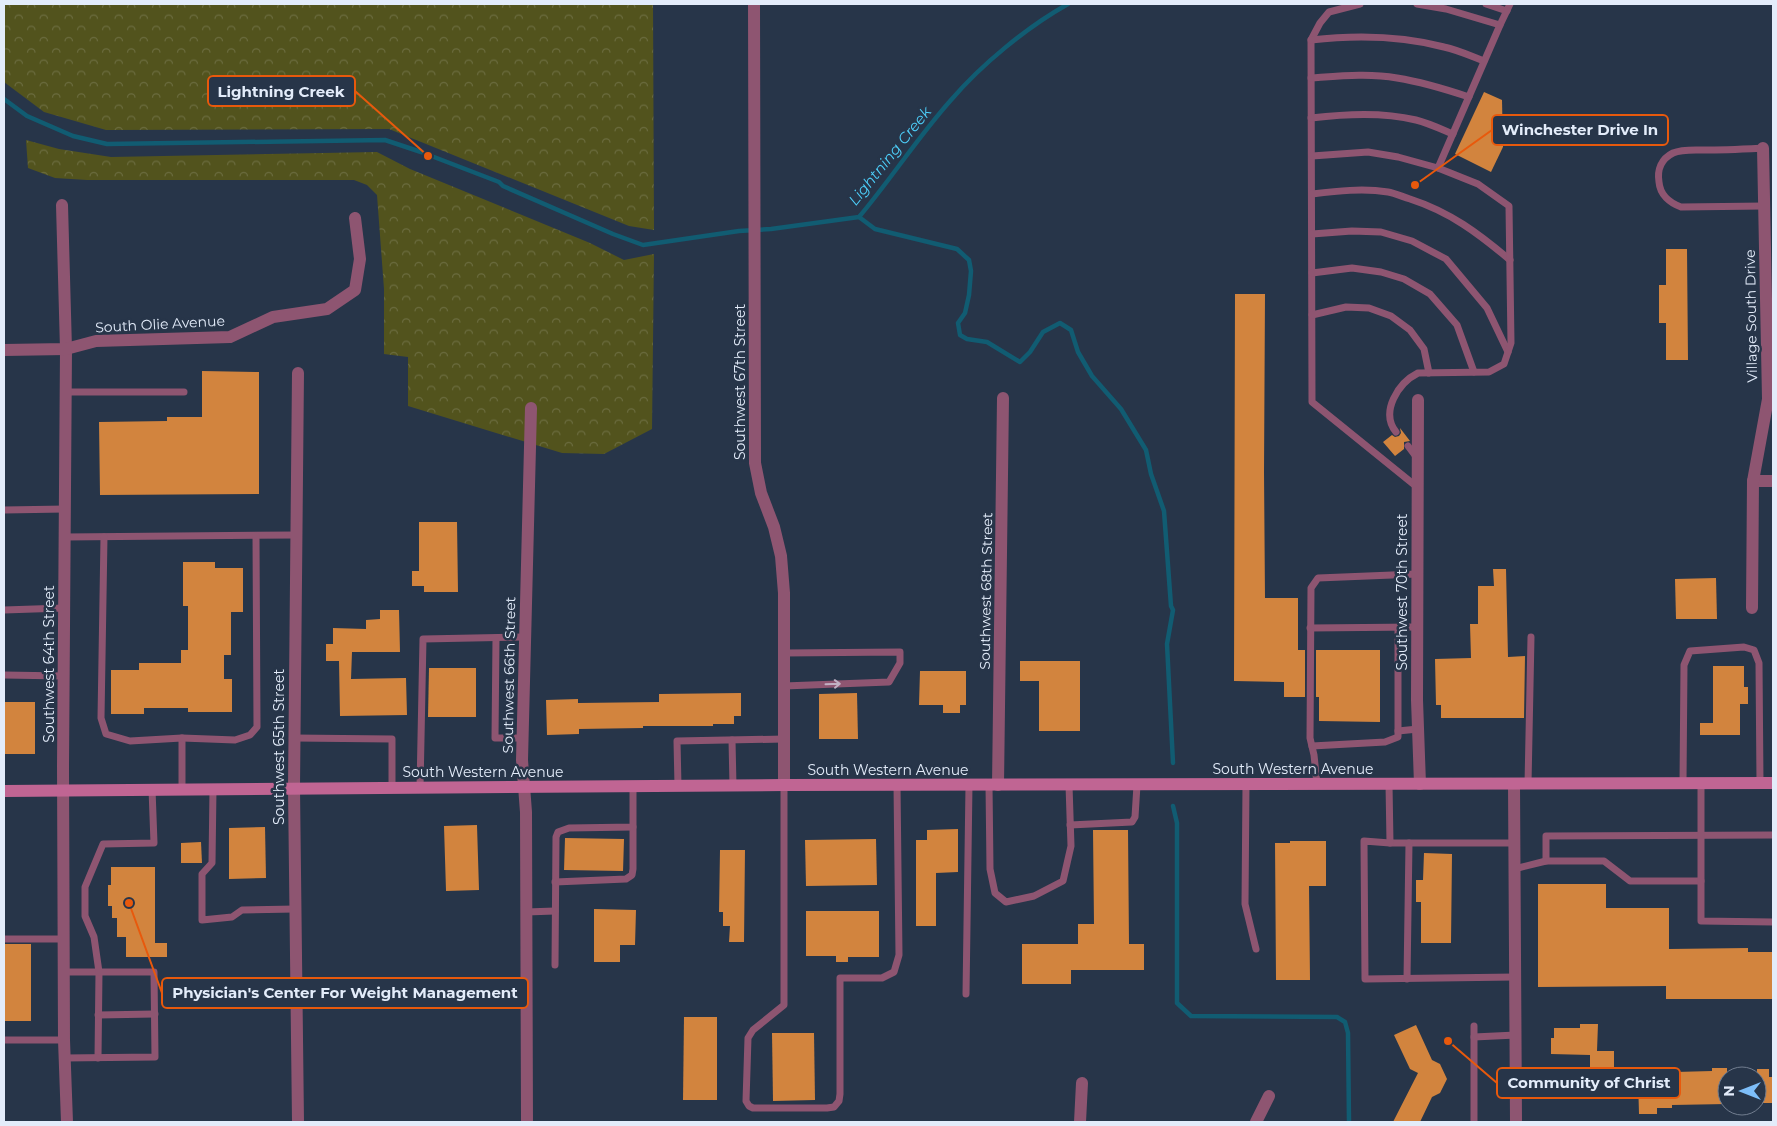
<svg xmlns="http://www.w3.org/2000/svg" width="1777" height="1126" viewBox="0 0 1777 1126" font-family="Montserrat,sans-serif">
<defs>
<pattern id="forest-crowns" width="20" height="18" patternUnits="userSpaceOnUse" patternTransform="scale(1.25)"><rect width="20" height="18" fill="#52531d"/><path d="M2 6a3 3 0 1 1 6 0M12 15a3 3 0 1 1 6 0" fill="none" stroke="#6b6c3f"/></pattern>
</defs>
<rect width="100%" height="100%" fill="#273549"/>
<g fill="url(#forest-crowns)">
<polygon points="4,4 653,4 654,230 629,226 389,129 106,130 44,112 4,82"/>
<polygon points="26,140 59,149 111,157 377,152 410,169 590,243 624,260 654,254 652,429 604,454 562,453 408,406 408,357 384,354 384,289 377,195 367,185 354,180 87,180 55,178 28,168"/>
</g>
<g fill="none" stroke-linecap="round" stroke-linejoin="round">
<g stroke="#115c72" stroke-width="4.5">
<path d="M4,99l23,17 46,20 34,8 278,-4 36,12 78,30 4,4 110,48 30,11 96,-14 32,-2 88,-12c32,-38 59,-80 92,-117 31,-36 76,-73 117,-96"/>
<polyline points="859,217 875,229 957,249 969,260 971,271 969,295 965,313 958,323 960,335 967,339 987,342 1020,362 1030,352 1043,332 1060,323 1071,330 1078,352 1092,376 1121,409 1146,450 1151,474 1164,511 1171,606 1173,610 1167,644 1173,763"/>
<polyline points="1173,806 1177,823 1177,1003 1191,1016 1337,1017 1345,1022 1348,1033 1349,1122"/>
</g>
</g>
<g fill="#d2843e">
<polygon points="1484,92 1502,100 1503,147 1491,172 1455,154"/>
<polygon points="1666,249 1687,249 1688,360 1666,360 1666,323 1659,323 1659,285 1666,285"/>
<polygon points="1235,294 1265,294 1264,472 1265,598 1298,598 1298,650 1305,650 1305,697 1284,697 1284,682 1234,681"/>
<polygon points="202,371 259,372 259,494 100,495 99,422 167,421 167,417 202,417"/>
<polygon points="1400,428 1410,441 1404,442 1404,449 1395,456 1383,442 1392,435 1395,437 1399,436 1401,433"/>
<polygon points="419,522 457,522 458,592 424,592 424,586 412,586 412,571 419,571"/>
<polygon points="183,562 215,562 215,568 243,568 243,612 231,612 231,655 224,655 224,679 232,679 232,712 188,712 188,708 144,708 144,714 111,714 111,670 139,670 139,663 181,663 181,650 188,650 188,606 183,606"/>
<polygon points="1493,569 1506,569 1508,657 1525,656 1524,718 1441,718 1441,705 1436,705 1435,659 1471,658 1470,624 1478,624 1478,586 1494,586"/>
<polygon points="1716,578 1717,619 1676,619 1675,579"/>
<polygon points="380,610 399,610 400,652 352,652 351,679 406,678 407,715 340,716 339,661 326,661 326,644 333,644 333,628 366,629 366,620 380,619"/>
<polygon points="1316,650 1380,650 1380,722 1319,721 1319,697 1316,697"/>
<polygon points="1020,661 1080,661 1080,731 1039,731 1039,681 1020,681"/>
<polygon points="1713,666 1744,666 1744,687 1748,687 1748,704 1740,704 1740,735 1700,735 1700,723 1713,723"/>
<polygon points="429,668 476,668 476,717 428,717"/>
<polygon points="920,671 966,671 966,705 960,705 960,713 943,713 943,705 919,705"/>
<polygon points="741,693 741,716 734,716 734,724 713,724 713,726 643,726 643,728 579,729 579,734 547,735 546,700 578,699 578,703 659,702 659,694"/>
<polygon points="857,693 858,739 819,739 819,694"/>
<rect x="4" y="702" width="31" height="52"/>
<polygon points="477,825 479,890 446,891 444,826"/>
<polygon points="265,827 266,878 229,879 229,828"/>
<polygon points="958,829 958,872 936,873 936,926 916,926 916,840 927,840 927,830"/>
<polygon points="1093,830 1128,830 1129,944 1144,944 1144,970 1071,970 1071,984 1022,984 1022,944 1078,944 1078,924 1094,924"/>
<polygon points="565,838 624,839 623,871 564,870"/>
<polygon points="876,839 877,885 806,886 805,840"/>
<polygon points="1290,841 1326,841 1326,886 1309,886 1310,980 1276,980 1275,843 1290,843"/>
<polygon points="201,842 202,863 181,863 181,843"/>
<polygon points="720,850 745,850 744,942 729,942 730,926 723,926 723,912 719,912"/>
<polygon points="1424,853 1452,854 1451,943 1421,943 1421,902 1416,902 1416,880 1423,880"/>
<polygon points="111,867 155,867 155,943 167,943 167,957 126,957 126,937 117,937 117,918 112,918 112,906 108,906 108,885 111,885"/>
<polygon points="1538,884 1606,884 1606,908 1669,908 1669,949 1748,948 1748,952 1773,952 1773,999 1666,999 1666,986 1538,987"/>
<polygon points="594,909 636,910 635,945 620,945 620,962 594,962"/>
<polygon points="806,911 879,911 879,957 848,957 848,962 836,962 836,956 806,956"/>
<rect x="4" y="944" width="27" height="77"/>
<polygon points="684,1017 717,1017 717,1100 683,1100"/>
<polygon points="1580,1024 1598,1024 1597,1051 1614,1051 1614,1068 1590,1067 1590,1055 1551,1054 1551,1038 1554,1038 1554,1028 1580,1028"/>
<polygon points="1416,1025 1432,1060 1440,1064 1447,1079 1440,1093 1432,1097 1420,1122 1393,1122 1418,1073 1410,1069 1394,1035"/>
<polygon points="772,1033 814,1033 815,1100 773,1101"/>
<polygon points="1712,1068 1727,1068 1727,1104 1672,1105 1672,1108 1657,1108 1657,1114 1639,1114 1638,1079 1675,1079 1675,1072 1712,1071"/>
<polygon points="1757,1069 1769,1069 1769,1077 1773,1077 1773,1103 1757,1103"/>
</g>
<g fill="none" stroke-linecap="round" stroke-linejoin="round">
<g stroke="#8e5571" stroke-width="7">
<polyline points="1360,4 1329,12 1320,23 1311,40 1312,402 1417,487"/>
<polyline points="1486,4 1507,11"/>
<polyline points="1500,25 1510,4"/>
<path d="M1311,40c44,-5 91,-4 133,7 14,3 27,9 40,14"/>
<path d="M1311,78c29,-2 58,-5 86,0 25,4 48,11 72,19"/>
<path d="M1311,118c35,-4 71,-6 105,2 12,3 25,9 37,14"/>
<path d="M1763,148c-20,1 -39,2 -59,2 -10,0 -22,-1 -31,3 -12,6 -16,17 -14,29 1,13 11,21 22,25l83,-1"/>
<polyline points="1312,156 1368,152 1398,157 1438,168"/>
<path d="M1312,194c25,-3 51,-6 76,-2 7,1 15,5 22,7 40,13 68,34 100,61"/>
<polyline points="1312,234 1352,231 1381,232 1412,241 1446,259 1487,308 1508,352"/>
<polyline points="1312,273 1352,268 1381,272 1404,279 1430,294 1457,325 1474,372"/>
<polyline points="1312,315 1346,307 1369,308 1391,316 1410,330 1424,349 1429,373"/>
<polyline points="66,392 184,392"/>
<path d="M1396,432c-16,-20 2,-49 22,-59l71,-1 15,-8 7,-21 -2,-137 -31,-22 -40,-16 62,-143 -54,-16 -29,-5"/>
<polyline points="1408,446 1417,458"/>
<polyline points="4,510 65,509"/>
<polyline points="65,537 296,535"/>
<polyline points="104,537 101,718 106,734 130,741 182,738 182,789"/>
<polyline points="4,610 64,608"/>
<polyline points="1310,628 1417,627"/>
<polyline points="496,638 495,738 523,738"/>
<polyline points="784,653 900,652 900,663 889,682 784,686"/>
<polyline points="4,675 64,676"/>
<polyline points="1398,731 1418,729"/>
<polyline points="182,738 235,740 250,735 257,727 256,536"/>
<polyline points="294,738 392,739 392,788"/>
<polyline points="732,740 733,786"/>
<polyline points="1312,746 1385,742 1398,737 1398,627"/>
<polyline points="1683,783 1684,665 1690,651 1744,647 1754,650 1759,663 1760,783"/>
<polyline points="1246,784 1245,904 1256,949"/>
<polyline points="1317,784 1314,755 1310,738 1311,588 1318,578 1417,574"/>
<polyline points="1389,784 1390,843 1514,843"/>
<polyline points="1528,784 1531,637"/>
<polyline points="784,785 784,1005 753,1030 748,1038 746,1101 749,1106 753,1108 827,1108 834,1107 839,1101 840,1094 840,978 882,978 894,972 899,955 897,785"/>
<polyline points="989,785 990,869 995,893 1006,902 1034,896 1063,881 1071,846 1069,785"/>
<polyline points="678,786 677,741 784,739"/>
<polyline points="420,788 423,639 525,637"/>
<polyline points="213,789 212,863 202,874 202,920 232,917 242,910 295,909"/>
<polyline points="1070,825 1132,822 1135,817 1137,785"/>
<polyline points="1390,843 1364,841 1365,979 1515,977"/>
<polyline points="1546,861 1546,836 1773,835"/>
<polyline points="1514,869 1546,861 1604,861 1630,881 1701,881 1701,921 1773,922"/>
<polyline points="1701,881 1701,783"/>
<polyline points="555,882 626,879 632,875 633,869 633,827"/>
<polyline points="526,912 555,911"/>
<polyline points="4,939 64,939"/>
<polyline points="555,965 556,837 558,832 569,828 633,827 633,786"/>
<polyline points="65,972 99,972 98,1058"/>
<polyline points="1407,979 1409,843"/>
<polyline points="966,994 969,785"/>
<polyline points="98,1015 155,1014"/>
<polyline points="1474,1037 1516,1035"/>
<polyline points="4,1040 64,1040"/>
<polyline points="64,1058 155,1057 154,972 99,972 94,937 85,916 85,887 103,844 154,843 152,789"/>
<polyline points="1474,1122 1474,1026"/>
</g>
<g stroke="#8e5571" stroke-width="12">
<polyline points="754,4 755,463 761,493 774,527 781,556 784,593 784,785"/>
<polyline points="62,205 66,349 63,766 64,1040 67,1122"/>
<polyline points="4,350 66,349 96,341 230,337 273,317 327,309 355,290 360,259 355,218"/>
<polyline points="298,373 294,788 298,1122"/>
<polyline points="1418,400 1417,700 1420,784"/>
<polyline points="1753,481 1773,481"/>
<polyline points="1752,608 1753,481 1768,399 1763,148"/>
<polyline points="1514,784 1516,1122"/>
<polyline points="998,785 1003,398"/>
<polyline points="527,1122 526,812 522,760 531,408"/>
<polyline points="1080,1122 1082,1083"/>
<polyline points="1256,1122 1269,1096"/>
</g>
<polyline stroke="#c06593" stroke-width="12" points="4,791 784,785 1773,783"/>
</g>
<defs><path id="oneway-shaft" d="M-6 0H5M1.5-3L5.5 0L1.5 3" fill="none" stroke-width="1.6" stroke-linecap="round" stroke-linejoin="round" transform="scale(1.25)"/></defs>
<use stroke="#c1b0c3" href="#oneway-shaft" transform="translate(833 684) rotate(-2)"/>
<g text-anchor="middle" stroke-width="5" stroke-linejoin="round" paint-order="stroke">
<g font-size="14" fill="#e3ecfa" stroke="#273549">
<text transform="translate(1751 316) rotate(-91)" y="5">Village South Drive</text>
<text transform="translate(160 324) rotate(-3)" y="5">South Olie Avenue</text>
<text transform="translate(740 382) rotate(-90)" y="5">Southwest 67th Street</text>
<text transform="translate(986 591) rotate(-89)" y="5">Southwest 68th Street</text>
<text transform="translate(1402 592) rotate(-90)" y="5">Southwest 70th Street</text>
<text transform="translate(49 664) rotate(-90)" y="5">Southwest 64th Street</text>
<text transform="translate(509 675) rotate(-89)" y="5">Southwest 66th Street</text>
<text transform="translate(279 747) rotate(-90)" y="5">Southwest 65th Street</text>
<text x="1293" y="774">South Western Avenue</text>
<text x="888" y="775">South Western Avenue</text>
<text x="483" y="777">South Western Avenue</text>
</g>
<g font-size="15" font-style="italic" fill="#4dcffa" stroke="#273549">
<text transform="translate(890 156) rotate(-51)" y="5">Lightning Creek</text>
</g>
</g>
<path fill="none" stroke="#e8590c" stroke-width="2" d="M428 156L355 91M1415 185L1492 130M129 903L162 993M1448 1041L1497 1083"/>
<g fill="#e8590c" stroke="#273549" stroke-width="2">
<circle cx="428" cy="156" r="5"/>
<circle cx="1415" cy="185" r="5"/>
<circle cx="129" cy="903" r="5"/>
<circle cx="1448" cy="1041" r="5"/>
</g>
<g fill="#273549" stroke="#e8590c" stroke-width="2">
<rect x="208" y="76" width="147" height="30" rx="5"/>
<rect x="1492" y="115" width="176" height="30" rx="5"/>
<rect x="162" y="978" width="366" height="30" rx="5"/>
<rect x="1497" y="1068" width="183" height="30" rx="5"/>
</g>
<g font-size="15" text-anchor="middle" font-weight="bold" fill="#e3ecfa">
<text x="281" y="97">Lightning Creek</text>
<text x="1580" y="135">Winchester Drive In</text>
<text x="345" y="998">Physician's Center For Weight Management</text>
<text x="1589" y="1088">Community of Christ</text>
</g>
<rect width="1777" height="1126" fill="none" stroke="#e3ecfa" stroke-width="10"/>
<g transform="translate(1742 1091) rotate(270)"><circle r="24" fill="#273549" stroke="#727e90"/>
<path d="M0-4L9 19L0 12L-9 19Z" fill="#7dbef9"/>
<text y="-8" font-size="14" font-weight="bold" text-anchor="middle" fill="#e3ecfa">N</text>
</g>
</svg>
